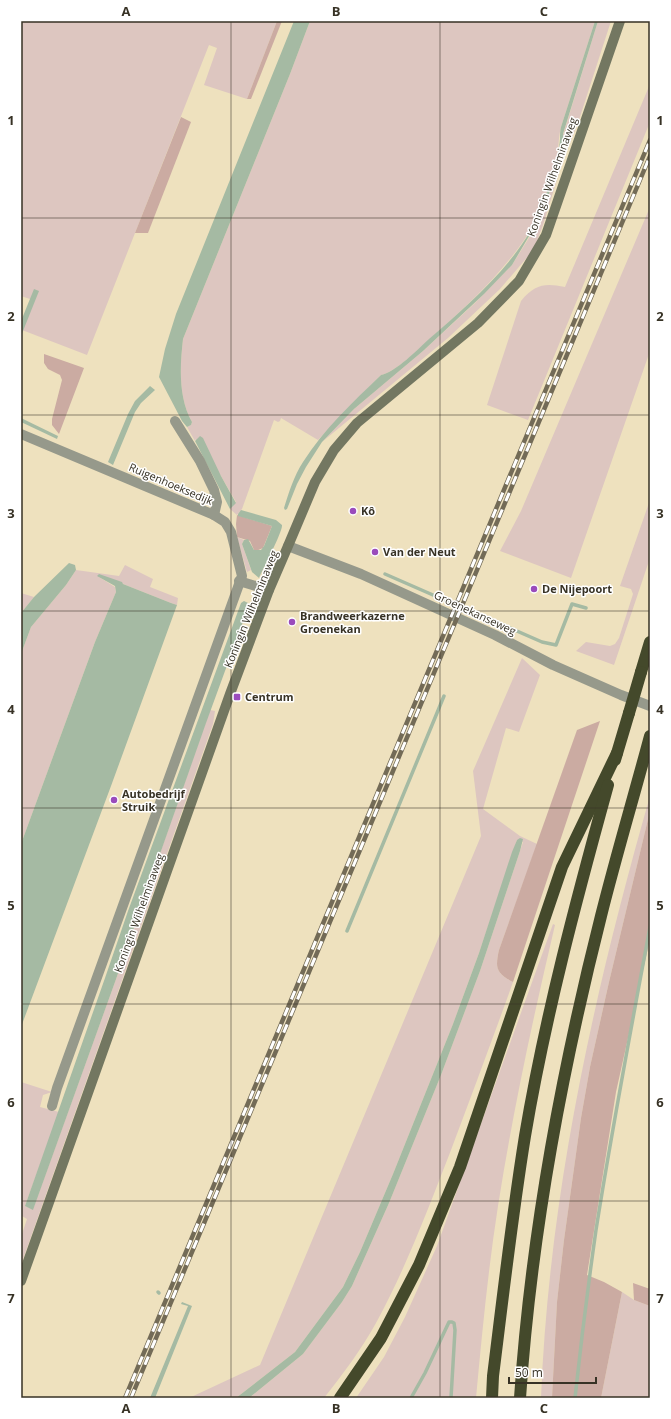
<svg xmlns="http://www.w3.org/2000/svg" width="671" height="1419" viewBox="0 0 671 1419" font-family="'Open Sans',sans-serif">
<rect width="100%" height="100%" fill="#eee1be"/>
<g fill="#ddc6c0">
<polygon points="21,21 277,21 247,99 204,85 217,48 209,45 87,355 22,330 33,300 21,296"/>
<path d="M310,21h285l-34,106c-3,11 -2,22 -5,33 -6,23 -13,50 -26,71 -26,41 -62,74 -98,106 -12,11 -36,35 -51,38l-63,65 -37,-22 -1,3 -2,1 -4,-2 -32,89 -5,6 -7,-6 6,-7 -15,-26 -26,-37v2l-8,-14 4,-2 1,-3c-14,-25 -12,-56 -9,-83l107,-265z"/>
<polygon points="598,21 611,21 578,123 563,160 543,225 537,241 530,254 500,289 448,338 322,442 354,409 423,351 475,303 512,265 532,233 548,197 564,142 563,135"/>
<path d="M650,84v38l-122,298 -41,-15 34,-104c14,-17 24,-18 44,-14z"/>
<polygon points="650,207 650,351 571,578 500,551 521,511"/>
<polygon points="650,500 650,558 614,665 576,651 586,642 610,646 615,644 619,638 633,594 631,589 620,586"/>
<polygon points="237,537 244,540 242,544 251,570 247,572"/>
<polygon points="125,565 153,579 150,587 178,598 177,605 171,603 123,584 121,582 99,577 115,587 116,592 95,642 21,844 21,654 31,627 66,585 76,570 119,576"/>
<polygon points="21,593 34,597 21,613"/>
<path d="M522,658l18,17 -21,57 -13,-4 -23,81 37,27 17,8 -38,106c-4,18 -3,23 14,32 -20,56 -41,112 -62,168 -23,59 -45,118 -75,173 -15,27 -33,51 -52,75h-75l54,-44 39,-52 10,-16 37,-83 52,-128 39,-104 43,-129 -6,-2 -38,113 -26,71 -60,150 -33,78 -17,35 -48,65 -59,46h-47l71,-33 221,-529 -8,-65z"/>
<polygon points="210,710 215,711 213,724 21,1265 21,1237 27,1219 22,1216 21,1219 21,1082 52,1092 43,1095 40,1107 59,1112 25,1206 33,1209 115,982"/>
<path d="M650,796v15l-41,171 -19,85 -9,51 -17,122 -7,62 -5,96h-11c8,-204 53,-406 109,-602z"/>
<path d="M553,924l2,1c-22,93 -42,186 -57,281 -10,64 -16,128 -22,192h-120l28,-41 21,-40 32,-71z"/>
<polygon points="622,1292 634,1300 650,1306 650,1398 601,1398"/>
</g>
<g fill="#cbaba2">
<polygon points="277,21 282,21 251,99 247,99"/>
<polygon points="181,117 191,122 148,233 135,233"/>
<polygon points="44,354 84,368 59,434 52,425 52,419 62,380 60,375 48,369 44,363"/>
<polygon points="237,515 272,526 263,548 256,551 254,550 250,541 237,537 236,524"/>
<path d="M600,721l-87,261c-17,-9 -18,-14 -14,-32l78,-220z"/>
<polygon points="650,811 650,939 616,1092 587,1275 604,1282 622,1292 601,1398 552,1398 557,1302 564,1240 581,1118 590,1067 609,982"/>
<polygon points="633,1283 650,1289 650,1306 634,1300"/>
</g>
<g fill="#a5baa3">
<path d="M294,21h16l-20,53 -107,265c-3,27 -5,58 9,83l-1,3 -4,2 -5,-6 -23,-44 6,-28 11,-35z"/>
<path d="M595,21h3l-35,113 2,8 -17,55 -10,24 -26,44 -28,29 -61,57 -69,58 -32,33 -16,25 -9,17 -10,25 -2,1 -1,-2c5,-16 10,-32 19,-46 21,-33 50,-60 78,-87 15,-3 37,-26 48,-36 40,-35 93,-80 112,-130 6,-17 12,-35 16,-52 1,-6 3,-13 3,-18 0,-5 0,-8 1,-12z"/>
<polygon points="34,289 39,291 21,336 21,321"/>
<polygon points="150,386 155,390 141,403 135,412 113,465 108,462 128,414 135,401"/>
<polygon points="21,418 58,436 57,439 21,422"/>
<polygon points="200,436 203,438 221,476 236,503 230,509 195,441"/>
<path d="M241,510l35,10 6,5c1,6 -19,44 -23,53l-7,-6 -10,-28 2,-4 4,-1 6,11h7l3,-4 8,-20 -34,-10v-2z"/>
<polygon points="69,563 75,565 76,570 66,585 31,627 21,654 21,613 34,597"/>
<polygon points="99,574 122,582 123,584 171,603 177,605 111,786 21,1027 21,844 95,642 116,592 115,586 97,576"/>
<polygon points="244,601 248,603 248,608 206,723 115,982 33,1210 25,1206 105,978 128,911 241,603"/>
<polygon points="520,838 523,839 520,851 480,971 441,1075 389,1203 352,1286 342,1302 303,1354 249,1398 236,1398 295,1352 343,1287 360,1252 393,1174 453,1024 479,953 512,852 517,840"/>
<polygon points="182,1302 192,1306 155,1398 150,1398 188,1306 181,1304"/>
</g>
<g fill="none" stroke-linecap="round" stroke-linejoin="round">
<g stroke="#a5baa3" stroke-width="3.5">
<polyline points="385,574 449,602"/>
<polyline points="467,609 542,642 556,645 572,604 586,608"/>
<polyline points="347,931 444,696"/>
<polyline points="158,1292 159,1293"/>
<polyline points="411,1398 425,1373 449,1322 452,1322 454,1323 455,1330 451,1398"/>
<path d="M575,1398c6,-56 13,-112 21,-168 16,-101 35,-202 54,-303"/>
</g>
<g stroke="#96998b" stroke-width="10">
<polyline points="175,421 200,461 214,490 217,502 214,515"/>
<polyline points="21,434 214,515 225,522 231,532 242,576 57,1088 52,1106"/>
<polyline points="239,581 269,590"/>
</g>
<polyline stroke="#96998b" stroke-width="10" points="288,546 361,574 495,635 553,665 621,695 650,706"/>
<polyline stroke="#737761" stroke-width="10" points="21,1281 230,694 269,590 288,546 315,482 334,450 357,423 478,323 519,281 546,235 620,21"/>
<g stroke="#44492b" stroke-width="12">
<polyline points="641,672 650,642"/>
<polyline points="615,760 629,713"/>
<polyline points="340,1398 381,1338 419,1265 460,1167 562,867 617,753"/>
<path d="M492,1398l1,-22c10,-80 19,-160 32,-240 20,-119 51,-235 83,-351"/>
<path d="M520,1398c11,-163 41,-324 81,-482 15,-60 33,-120 49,-180"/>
</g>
<g stroke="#736b57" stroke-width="4.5">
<g id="rail">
<polyline points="125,1398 650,140"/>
<polyline points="131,1398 650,156"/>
</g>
</g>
<use href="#rail" stroke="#fff" stroke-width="3" stroke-dasharray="9" stroke-linecap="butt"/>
<polyline stroke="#44492b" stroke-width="12" points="629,713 641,672"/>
</g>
<path fill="none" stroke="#373225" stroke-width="1" stroke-opacity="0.55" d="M231,21v1377M440,21v1377M21,218h629M21,415h629M21,611h629M21,808h629M21,1004h629M21,1201h629"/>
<g fill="#9a4bbc" stroke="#fff" stroke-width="1.5">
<circle cx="353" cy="511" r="4"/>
<circle cx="375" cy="552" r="4"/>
<circle cx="534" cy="589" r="4"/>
<circle cx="292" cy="622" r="4"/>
<rect x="233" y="693" width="8" height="8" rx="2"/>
<circle cx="114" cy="800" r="4"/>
</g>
<g text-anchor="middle" stroke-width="3" stroke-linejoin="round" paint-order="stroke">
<g font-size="11" fill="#373225" stroke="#fff">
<text transform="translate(552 177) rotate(-70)" y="4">Koningin Wilhelminaweg</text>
<text transform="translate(171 484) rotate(23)" y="4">Ruigenhoeksedijk</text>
<text transform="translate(251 609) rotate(-68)" y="4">Koningin Wilhelminaweg</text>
<text transform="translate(475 613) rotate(25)" y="4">Groenekanseweg</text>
<text transform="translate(139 913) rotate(-70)" y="4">Koningin Wilhelminaweg</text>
</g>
<g font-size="11" font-weight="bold" fill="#373225" stroke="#fff" text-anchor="start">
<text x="361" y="515">Kô</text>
<text x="383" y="556">Van der Neut</text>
<text x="542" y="593">De Nijepoort</text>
<text x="300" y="620">Brandweerkazerne<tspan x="300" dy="13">Groenekan</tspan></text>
<text x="245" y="701">Centrum</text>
<text x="122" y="798">Autobedrijf<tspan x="122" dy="13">Struik</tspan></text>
</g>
</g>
<rect width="671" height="1419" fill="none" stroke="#ffffff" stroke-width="44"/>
<path d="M509 1377v6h87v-6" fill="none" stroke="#373225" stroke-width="2"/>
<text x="515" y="1377" font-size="12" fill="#373225" stroke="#ffffff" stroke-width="3" paint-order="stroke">50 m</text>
<rect x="22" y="22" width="627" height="1375" fill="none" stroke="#373225" stroke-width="1.5"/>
<g font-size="13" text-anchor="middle" font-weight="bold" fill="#373225">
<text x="126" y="16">A</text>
<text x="336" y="16">B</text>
<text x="544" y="16">C</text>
<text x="11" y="125">1</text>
<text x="660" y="125">1</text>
<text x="11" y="321">2</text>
<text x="660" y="321">2</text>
<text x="11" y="518">3</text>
<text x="660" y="518">3</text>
<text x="11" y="714">4</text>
<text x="660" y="714">4</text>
<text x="11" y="910">5</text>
<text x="660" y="910">5</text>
<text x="11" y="1107">6</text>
<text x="660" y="1107">6</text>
<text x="11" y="1303">7</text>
<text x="660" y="1303">7</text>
<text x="126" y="1413">A</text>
<text x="336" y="1413">B</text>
<text x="544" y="1413">C</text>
</g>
</svg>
